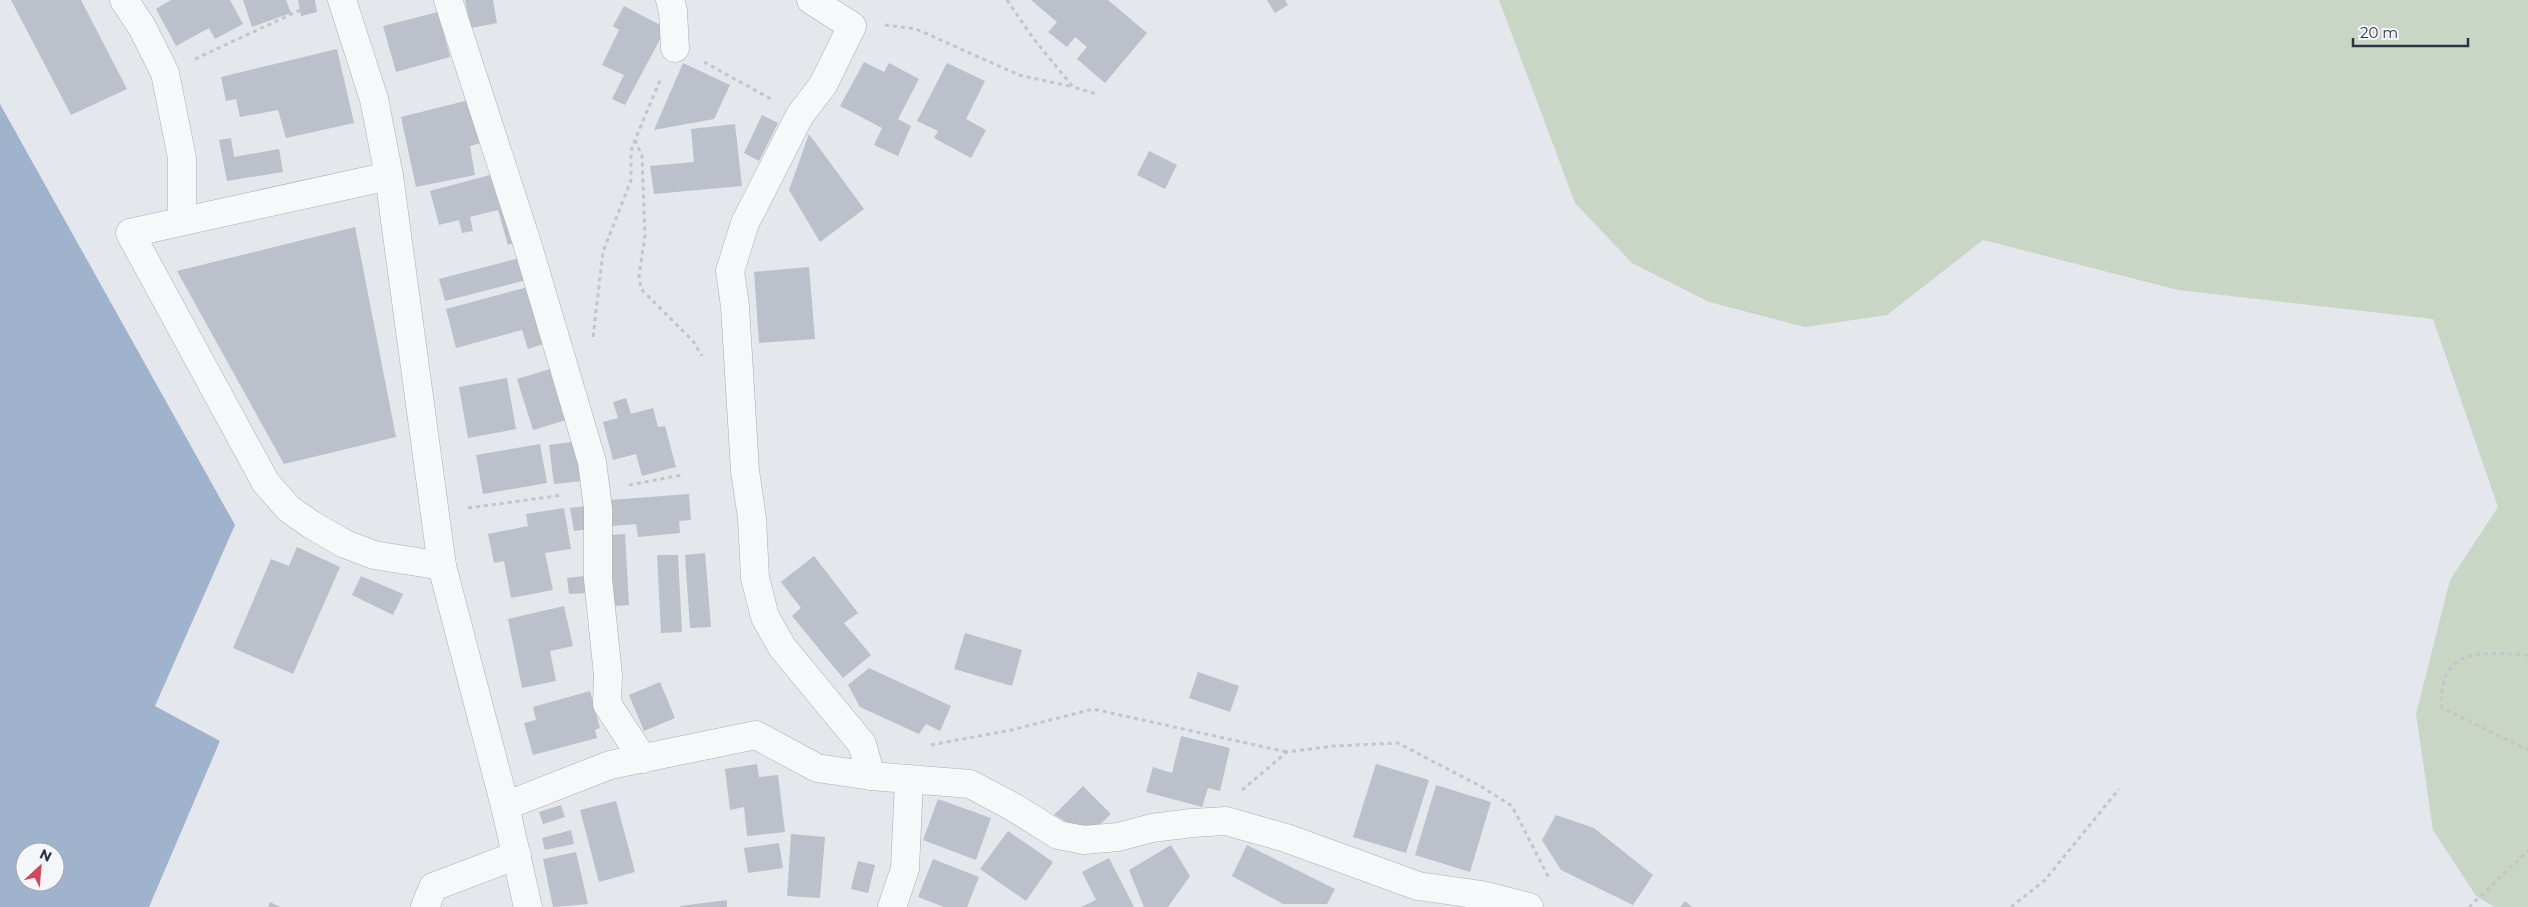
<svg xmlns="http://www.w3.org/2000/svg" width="2528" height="907" viewBox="0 0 2528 907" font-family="Montserrat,sans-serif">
<rect width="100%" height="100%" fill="#e4e7ec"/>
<polygon fill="#c9d6c5" points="1499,0 2528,0 2528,907 2495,907 2476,896 2433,830 2416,714 2450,580 2498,507 2433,319 2178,290 1983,240 1887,315 1805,327 1709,302 1632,263 1575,203"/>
<path fill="#9fb4cc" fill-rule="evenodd" d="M0,104l235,421 -80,181 65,35 -71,166h-149zM25,852h30v30h-30z"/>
<g fill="#bbc0ca">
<polygon points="11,0 81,0 127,89 71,115"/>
<polygon points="171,0 230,0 243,24 215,39 209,28 176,46 156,9"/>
<polygon points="243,0 286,0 291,13 252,27"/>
<polygon points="298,0 315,0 317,12 301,16"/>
<polygon points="465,0 493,0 497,23 471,28"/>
<polygon points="1031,0 1108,0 1147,33 1105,83 1077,59 1087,47 1075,37 1067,47 1048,32 1057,22"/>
<polygon points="1267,0 1285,0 1288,5 1275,13"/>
<polygon points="624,6 666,28 625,105 612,99 624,75 602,65 619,30 613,26"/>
<polygon points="438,12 450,57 396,72 383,26"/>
<polygon points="337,49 354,123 286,138 278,110 240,117 236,99 226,101 221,77"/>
<polygon points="864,62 884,72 889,63 919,79 898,119 911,126 898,156 874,145 882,128 840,106"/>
<polygon points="683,63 730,85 714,119 654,130"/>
<polygon points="947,63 985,81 966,119 986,130 971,158 934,138 938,131 917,121"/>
<polygon points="473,99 484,142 470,146 475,175 416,187 401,117"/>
<polygon points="762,115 778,123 759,161 744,153"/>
<polygon points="735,124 742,186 654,194 650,166 694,162 691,129"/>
<polygon points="809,134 864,209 820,242 789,190"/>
<polygon points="231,138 234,157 279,149 283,172 227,181 219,140"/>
<polygon points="1149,151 1177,165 1165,189 1137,175"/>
<polygon points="494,174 515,242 508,245 498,210 470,217 473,231 462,233 459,220 439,225 430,191"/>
<polygon points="355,227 396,437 284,464 177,271"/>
<polygon points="520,258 526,280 445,301 439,279"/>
<polygon points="809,267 815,339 759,343 754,272"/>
<polygon points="528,287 546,343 528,349 522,330 456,348 446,309"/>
<polygon points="550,369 566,420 533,430 517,379"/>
<polygon points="507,378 516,429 468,438 459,387"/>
<polygon points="626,398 631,414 653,408 658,427 665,426 676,467 642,476 636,454 613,460 603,422 618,418 613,402"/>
<polygon points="578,441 584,481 554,484 549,445"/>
<polygon points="540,444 547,483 483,494 476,455"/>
<polygon points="689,494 691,520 679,521 680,533 638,537 636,524 611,526 609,500"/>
<polygon points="586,506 590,529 574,531 570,508"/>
<polygon points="564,508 571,549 545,553 553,590 511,598 504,561 494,563 488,534 528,526 526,514"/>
<polygon points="625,534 629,605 614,606 609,535"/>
<polygon points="297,547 340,567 293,674 233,648 271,559 289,566"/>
<polygon points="705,553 711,627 690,628 685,555"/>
<polygon points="657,555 678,555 682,632 661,633"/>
<polygon points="814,556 858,613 844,623 871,655 843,678 792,616 801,608 781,582"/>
<polygon points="361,576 403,594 393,615 352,595"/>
<polygon points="584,576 586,593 569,594 567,578"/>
<polygon points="564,606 573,646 550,651 556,681 522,688 508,619"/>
<polygon points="965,633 1022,650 1012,686 954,669"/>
<polygon points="869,668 951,706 940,731 926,724 919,734 860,707 848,685"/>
<polygon points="1198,672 1239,686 1230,712 1189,698"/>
<polygon points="660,682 675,718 644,731 629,695"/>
<polygon points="590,691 600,728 595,730 597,738 533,755 524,723 536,720 533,707"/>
<polygon points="1181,736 1230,748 1220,791 1208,788 1202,807 1146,792 1153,767 1172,773"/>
<polygon points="757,764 759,777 778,775 785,832 747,836 744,807 730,810 725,769"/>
<polygon points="1376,764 1429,780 1406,853 1353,837"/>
<polygon points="1436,785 1491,802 1470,872 1415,855"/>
<polygon points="1083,786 1111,814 1096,828 1072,825 1054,815"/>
<polygon points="938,799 991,818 976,860 923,840"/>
<polygon points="616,801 635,872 599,882 580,810"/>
<polygon points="561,805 565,817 543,824 539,812"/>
<polygon points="1556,815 1594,828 1653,875 1633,905 1561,870 1542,840"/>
<polygon points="571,830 574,844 545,850 542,838"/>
<polygon points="1008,831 1053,862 1026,901 980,869"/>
<polygon points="791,834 825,837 820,898 787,896"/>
<polygon points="779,843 783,868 748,873 744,848"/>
<polygon points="1171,845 1190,876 1168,907 1144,907 1129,870"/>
<polygon points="1247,845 1335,889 1327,904 1283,904 1232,876"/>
<polygon points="576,852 588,904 553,907 543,859"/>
<polygon points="1109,858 1134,907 1081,907 1096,900 1082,872"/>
<polygon points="933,859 979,877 967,907 944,907 918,897"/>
<polygon points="858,861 875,865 868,893 851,889"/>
<polygon points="727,900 727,907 680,907 680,906"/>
<polygon points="1685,901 1692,907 1680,907"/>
<polygon points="270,902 280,907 268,907"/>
</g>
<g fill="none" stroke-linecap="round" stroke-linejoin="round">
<g stroke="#a9aeb7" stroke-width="29">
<g id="street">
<polyline points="124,0 142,27 165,73 182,158 182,220"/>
<polyline points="342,0 374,99 389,176 442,566 505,806 528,907"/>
<polyline points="448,0 527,243 592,462 598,508 598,579 608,675 607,704 643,759"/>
<polyline points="670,0 673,11 675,48"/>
<polyline points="389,176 130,233 266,483 289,509 312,525 345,544 374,555 442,566"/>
<polyline points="871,776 970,784 1013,807 1058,835 1084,840 1118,837 1152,828 1192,823 1226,821 1286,838 1418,886 1482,895 1529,907"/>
<polyline points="505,806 610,765 756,735 817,768 871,776 862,744 782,647 765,617 755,578 752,518 745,471 735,306 730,271 745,223 800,115 823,85 852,26 811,0"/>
<polyline points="425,907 433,887 517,855"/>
<polyline points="892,907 905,869 909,780"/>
</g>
</g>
<g stroke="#c2c5cb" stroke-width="3" stroke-dasharray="4 4" stroke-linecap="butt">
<polyline points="1007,0 1033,38 1073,87 1097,94"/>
<polyline points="885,25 916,29 1019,75 1073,87"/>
<polyline points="195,59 309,6"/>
<polyline points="704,62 771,99"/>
<polyline points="635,140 642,156 645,236 639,275 641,289 693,341 702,356"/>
<polyline points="593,337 603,252 631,180 631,151 635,140 661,78"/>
<polyline points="629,485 682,475"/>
<polyline points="468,508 563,495"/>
<path d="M2528,655c-46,-3 -91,-8 -86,53l86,42"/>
<polyline points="931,745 1011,730 1093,709 1287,752"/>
<polyline points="1242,790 1287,752 1334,746 1398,743 1482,787 1512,806 1550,880"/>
<polyline points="2011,907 2045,880 2119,789"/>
<polyline points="2469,907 2528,851"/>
</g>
<use href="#street" stroke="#f7f8fa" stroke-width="28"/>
</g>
<g transform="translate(40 867) rotate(26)"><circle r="24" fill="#f4f6f9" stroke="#a4a8b1"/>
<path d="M0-4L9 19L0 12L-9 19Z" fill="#d1495b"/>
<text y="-8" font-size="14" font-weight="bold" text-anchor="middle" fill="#2b3445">N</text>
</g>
<path d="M2353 38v8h115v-8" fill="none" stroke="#2b3445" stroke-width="2.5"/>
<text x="2360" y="38" font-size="15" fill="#2b3445" stroke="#f4f6f9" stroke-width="4" paint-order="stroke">20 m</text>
</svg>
